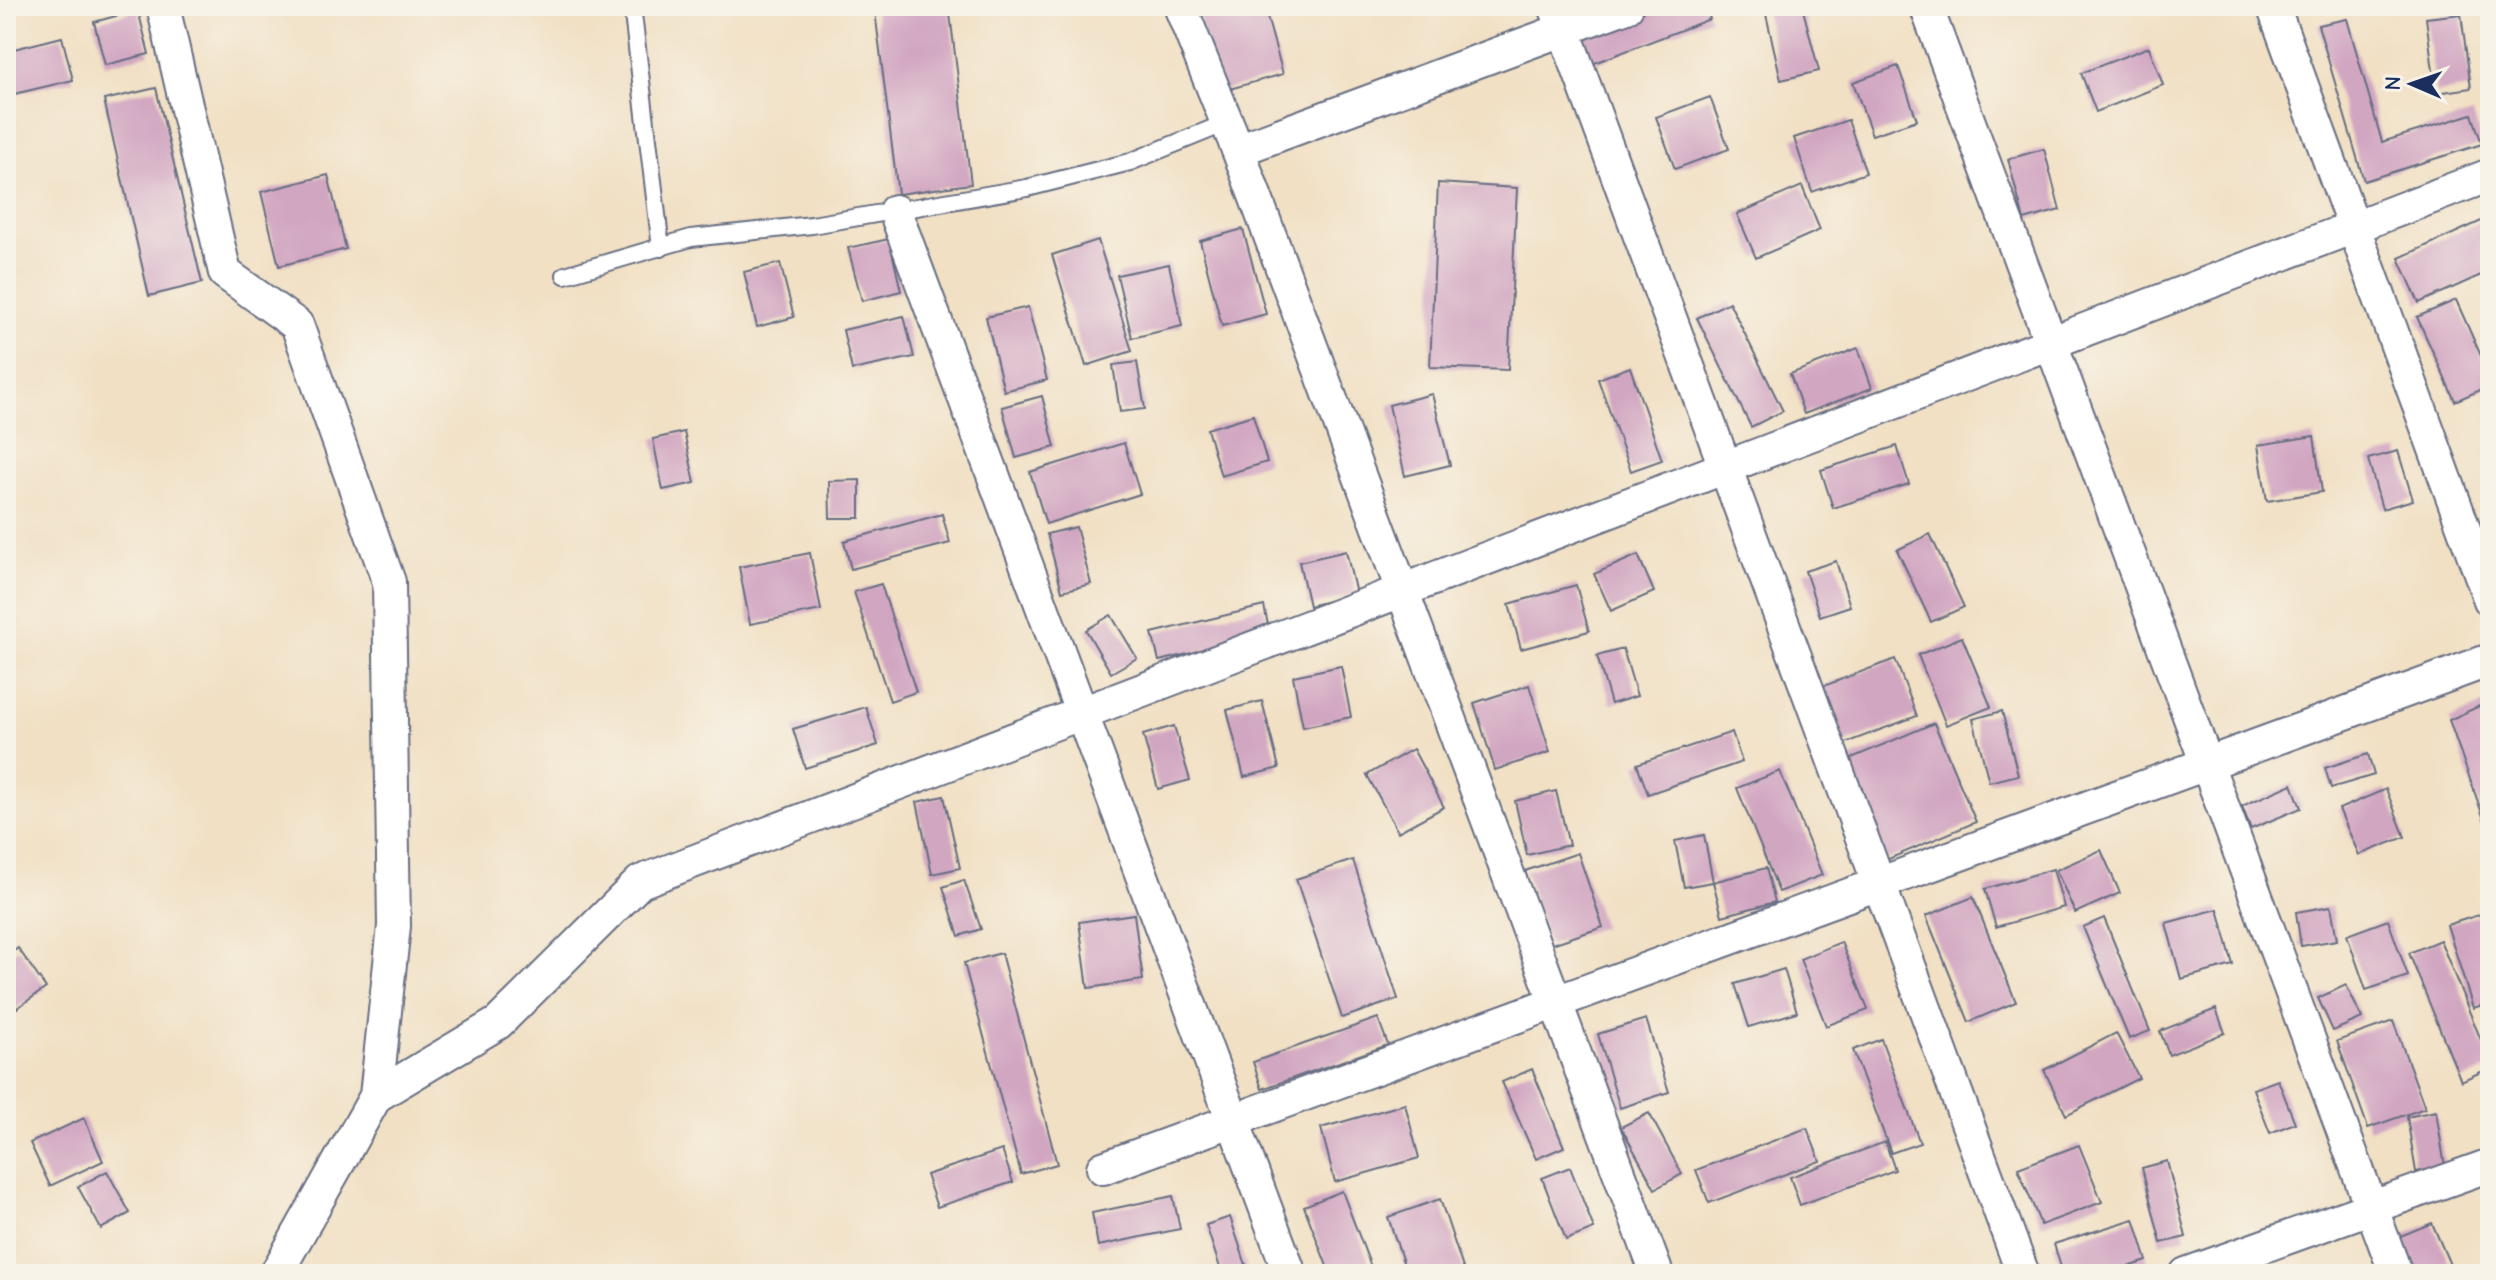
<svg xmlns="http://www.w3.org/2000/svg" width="2496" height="1280" viewBox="0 0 2496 1280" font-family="'Comic Neue',sans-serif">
<rect width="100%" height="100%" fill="#f7f3e8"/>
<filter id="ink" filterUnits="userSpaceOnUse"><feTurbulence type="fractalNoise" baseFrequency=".0125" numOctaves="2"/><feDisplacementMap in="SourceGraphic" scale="16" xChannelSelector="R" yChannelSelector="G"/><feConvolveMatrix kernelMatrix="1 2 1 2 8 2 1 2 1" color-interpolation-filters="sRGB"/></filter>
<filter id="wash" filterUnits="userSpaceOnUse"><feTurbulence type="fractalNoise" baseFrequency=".006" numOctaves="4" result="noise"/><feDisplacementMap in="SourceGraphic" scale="32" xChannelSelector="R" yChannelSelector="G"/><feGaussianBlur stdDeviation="1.8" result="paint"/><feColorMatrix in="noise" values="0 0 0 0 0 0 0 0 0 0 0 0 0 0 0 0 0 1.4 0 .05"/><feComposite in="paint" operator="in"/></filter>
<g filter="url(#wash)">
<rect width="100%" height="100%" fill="#f1e0c4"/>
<g id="blocks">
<g fill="#d1a6c1">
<polygon points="910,6 949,6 971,184 898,194 875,11"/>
<polygon points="1196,6 1264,6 1283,74 1219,92"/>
<polygon points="1646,6 1705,6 1710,19 1592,64 1580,31"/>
<polygon points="1780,6 1802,6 1819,71 1781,80 1765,10"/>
<polygon points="138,10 149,54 105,65 94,22"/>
<polygon points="2461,14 2471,88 2436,93 2426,18"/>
<polygon points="2347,19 2382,142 2472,114 2482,144 2364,181 2318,25"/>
<polygon points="62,37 73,80 6,96 6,51"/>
<polygon points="2149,47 2163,85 2096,112 2081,73"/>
<polygon points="1898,66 1917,120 1872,135 1853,82"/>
<polygon points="156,88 202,283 149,296 104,100"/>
<polygon points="1710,97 1729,149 1675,169 1656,117"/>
<polygon points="1848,120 1866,173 1812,192 1794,138"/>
<polygon points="2044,149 2060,210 2024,220 2008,159"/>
<polygon points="328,175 346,249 279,266 261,192"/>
<polygon points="1438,183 1517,188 1508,370 1430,367"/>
<polygon points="1802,186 1820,230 1756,258 1737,214"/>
<polygon points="2488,218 2490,271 2419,303 2399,258"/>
<polygon points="1243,229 1266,314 1222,326 1200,241"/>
<polygon points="889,239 901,291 862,301 848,248"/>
<polygon points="1098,240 1132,351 1086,366 1052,255"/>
<polygon points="780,263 794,317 757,327 744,272"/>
<polygon points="1169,264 1182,326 1132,338 1117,275"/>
<polygon points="2456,300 2490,376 2490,386 2455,401 2417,317"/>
<polygon points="1729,302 1783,411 1751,427 1697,318"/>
<polygon points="1028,307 1047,380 1004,391 986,317"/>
<polygon points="904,316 914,357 852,370 843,330"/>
<polygon points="1858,348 1872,388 1804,414 1790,374"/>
<polygon points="1137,362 1145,409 1120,412 1113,365"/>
<polygon points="1630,367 1662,460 1631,471 1598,379"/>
<polygon points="1432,394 1450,465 1405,476 1389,405"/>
<polygon points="1042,396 1055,447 1016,458 1002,407"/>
<polygon points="1253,415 1267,462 1221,476 1207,429"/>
<polygon points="684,432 695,483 663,490 653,439"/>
<polygon points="2314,436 2322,492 2267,501 2258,445"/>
<polygon points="1124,443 1140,494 1046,524 1030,472"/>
<polygon points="1897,446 1909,484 1833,508 1821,470"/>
<polygon points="2398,451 2413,500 2382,509 2368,459"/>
<polygon points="860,480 860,518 830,518 829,481"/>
<polygon points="942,514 950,543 851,569 844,541"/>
<polygon points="1076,527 1091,584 1062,591 1047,534"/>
<polygon points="1930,534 1964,607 1931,622 1897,550"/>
<polygon points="1346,551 1356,594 1309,606 1299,562"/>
<polygon points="810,553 821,610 750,624 739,567"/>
<polygon points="1638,555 1654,592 1611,611 1594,574"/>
<polygon points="1836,561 1850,606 1820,616 1805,571"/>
<polygon points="881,584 916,692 890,701 854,592"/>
<polygon points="1576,585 1589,631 1521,649 1509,604"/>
<polygon points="1264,606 1270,634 1159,661 1152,633"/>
<polygon points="1111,615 1137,658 1111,673 1086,630"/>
<polygon points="1962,637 1991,707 1946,725 1918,655"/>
<polygon points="1623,649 1637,696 1611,704 1597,656"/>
<polygon points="1895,659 1917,716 1835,747 1813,690"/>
<polygon points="1341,666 1351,717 1303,727 1293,676"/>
<polygon points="1529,685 1550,752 1495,770 1474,703"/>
<polygon points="1262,701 1279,768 1244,777 1227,710"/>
<polygon points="2490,701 2490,836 2449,720"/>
<polygon points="866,707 878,745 805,768 793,729"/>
<polygon points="2002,711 2018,775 1989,782 1973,719"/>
<polygon points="1934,723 1976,822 1884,861 1842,762"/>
<polygon points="1174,726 1190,780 1158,789 1143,735"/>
<polygon points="1732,732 1742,762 1648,794 1637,764"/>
<polygon points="1413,749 1444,807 1398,832 1367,775"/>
<polygon points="2368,754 2374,775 2331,788 2325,768"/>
<polygon points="1780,771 1822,875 1779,892 1737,788"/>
<polygon points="2292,784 2301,808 2251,829 2242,806"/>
<polygon points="2386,789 2405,837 2359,855 2339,809"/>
<polygon points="1556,791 1569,845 1527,855 1515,801"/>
<polygon points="944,796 960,868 932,874 917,802"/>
<polygon points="1704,835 1713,882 1766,868 1775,902 1722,916 1713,882 1684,887 1675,841"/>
<polygon points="2101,850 2120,893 2075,913 2056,870"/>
<polygon points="1578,853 1603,927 1549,945 1525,871"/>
<polygon points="1353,860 1398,999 1342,1018 1296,879"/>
<polygon points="2053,869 2064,907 1996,927 1985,889"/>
<polygon points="964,880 981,929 959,936 943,887"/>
<polygon points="1973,897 2016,1002 1969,1022 1926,916"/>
<polygon points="2331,906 2337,940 2301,946 2296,912"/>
<polygon points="2218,909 2233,965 2181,979 2166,923"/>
<polygon points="2485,913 2490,927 2490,1003 2473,1008 2447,925"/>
<polygon points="1134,914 1143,980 1088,988 1079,922"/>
<polygon points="2104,918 2150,1031 2129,1039 2083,927"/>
<polygon points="2388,920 2408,976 2366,990 2347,935"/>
<polygon points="2440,940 2490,1062 2490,1068 2461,1081 2409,953"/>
<polygon points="1841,942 1868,1010 1826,1026 1800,959"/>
<polygon points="18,948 46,988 14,1010 6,998 6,957"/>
<polygon points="1001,953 1057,1164 1021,1174 964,963"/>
<polygon points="1784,969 1797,1012 1749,1027 1735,984"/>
<polygon points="2346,985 2362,1018 2333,1031 2318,998"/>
<polygon points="2216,1009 2225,1033 2169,1055 2160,1031"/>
<polygon points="1378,1018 1388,1045 1262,1089 1253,1062"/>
<polygon points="1646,1019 1669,1092 1620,1108 1598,1034"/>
<polygon points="2393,1021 2425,1108 2368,1128 2337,1041"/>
<polygon points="2116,1033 2139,1078 2066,1115 2044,1070"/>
<polygon points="1881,1039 1920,1143 1891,1153 1853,1050"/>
<polygon points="1532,1069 1564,1147 1536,1159 1502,1082"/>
<polygon points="2278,1080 2295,1123 2270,1133 2253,1089"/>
<polygon points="1405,1104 1419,1158 1335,1182 1321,1128"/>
<polygon points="2436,1111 2445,1167 2416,1172 2407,1117"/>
<polygon points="1649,1113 1682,1174 1655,1189 1621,1127"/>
<polygon points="84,1118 103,1161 50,1186 30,1143"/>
<polygon points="1807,1128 1820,1161 1709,1203 1696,1170"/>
<polygon points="1885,1142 1895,1170 1800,1205 1790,1177"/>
<polygon points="2079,1145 2102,1202 2041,1225 2018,1168"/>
<polygon points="1002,1150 1013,1182 937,1207 926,1175"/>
<polygon points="2167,1161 2186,1237 2161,1243 2142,1168"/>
<polygon points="1570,1167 1594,1229 1566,1240 1542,1178"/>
<polygon points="107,1171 130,1213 101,1229 78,1187"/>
<polygon points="1342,1191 1371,1267 1352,1274 1330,1274 1304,1206"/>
<polygon points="1173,1196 1180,1229 1098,1246 1092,1213"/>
<polygon points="1440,1199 1465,1274 1407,1274 1388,1217"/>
<polygon points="1230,1217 1249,1274 1222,1274 1206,1225"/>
<polygon points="2134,1219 2147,1261 2106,1274 2063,1274 2054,1244"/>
<polygon points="2432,1223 2454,1274 2414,1274 2398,1237"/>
</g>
</g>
</g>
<g filter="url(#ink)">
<use href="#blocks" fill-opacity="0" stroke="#666d82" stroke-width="2"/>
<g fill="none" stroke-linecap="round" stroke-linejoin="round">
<g stroke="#666d82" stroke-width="20">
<g id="lane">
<polyline points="632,6 661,248"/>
<polyline points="565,275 691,238 812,225 1027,188 1130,162 1226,123"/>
</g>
</g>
<g stroke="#666d82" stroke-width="36">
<g id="street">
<polyline points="163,6 225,273 297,325 389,582 394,926 376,1096 276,1274"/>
<polyline points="1180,6 1238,150 1657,1274"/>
<polyline points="1555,6 2023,1274"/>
<polyline points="1926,6 2396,1274"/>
<polyline points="2273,6 2490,600"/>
<polyline points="1238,150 1627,6"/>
<polyline points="895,211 1290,1274"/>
<polyline points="376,1096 498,1023 640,882 2490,175"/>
<polyline points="1103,1168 2490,660"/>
<polyline points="2186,1274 2490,1165"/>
</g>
</g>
<use href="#lane" stroke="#fff" stroke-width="16"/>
<use href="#street" stroke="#fff" stroke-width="32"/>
</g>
</g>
<rect width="2496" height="1280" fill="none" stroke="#f7f3e8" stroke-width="32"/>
<g transform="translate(2412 84) rotate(272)" stroke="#f7f3e8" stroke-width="6" paint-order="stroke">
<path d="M0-6L14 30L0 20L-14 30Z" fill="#1b2f5e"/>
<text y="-12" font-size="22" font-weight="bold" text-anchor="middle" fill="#1b2f5e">N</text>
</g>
</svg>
